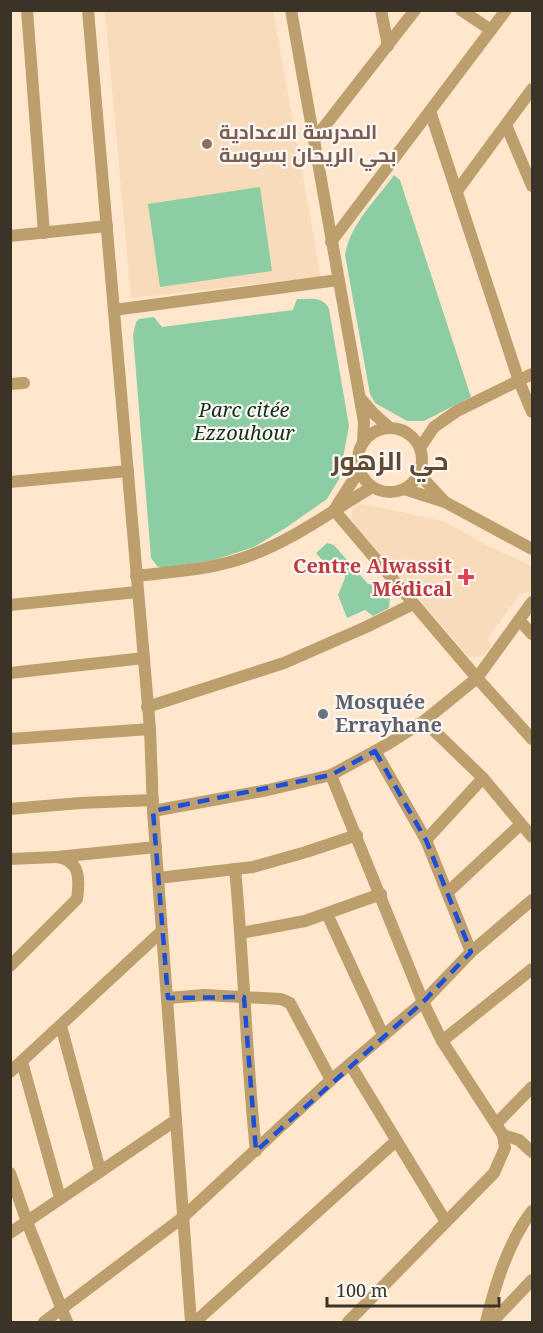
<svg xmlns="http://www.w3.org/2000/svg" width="543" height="1333" viewBox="0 0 543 1333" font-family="'Noto Serif',Cairo,serif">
<rect width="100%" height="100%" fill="#ffe7cd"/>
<g fill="#f7dbba">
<polygon points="105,11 273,11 321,277 131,298"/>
<polygon points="363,504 443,521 492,548 532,566 532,589 530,592 520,594 488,638 491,648 481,657 469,657 354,524 351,518 352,510 357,505"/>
</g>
<g fill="#8ccda3">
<path d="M394,175l6,5 71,217 -47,24h-17l-32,-18 -5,-9 -25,-139c5,-31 31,-55 49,-80z"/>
<polygon points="260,187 272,271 160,287 148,204"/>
<path d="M297,299c13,0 27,-3 32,10l20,117 -10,53 -12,20 -40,28 -33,20 -40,13 -51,8 -6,-2 -6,-8 -18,-223 3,-13 3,-3 15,-2 8,10 131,-17z"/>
<polygon points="327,543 334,545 368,584 378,583 390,596 389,608 373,616 365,610 347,618 338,595 345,578 344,571 336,564 326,565 316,553"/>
</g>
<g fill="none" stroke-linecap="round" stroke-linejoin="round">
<g stroke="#bd9f6e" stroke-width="12">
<polyline points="27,10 44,233"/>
<polyline points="88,10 150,729 153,811 191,1322"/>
<polyline points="291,10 364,422 363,443"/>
<polyline points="381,10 388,46"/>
<polyline points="461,10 491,30"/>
<polyline points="430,111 519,381 532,412"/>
<polyline points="506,125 532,186"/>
<polyline points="314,140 415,10"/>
<polyline points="457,191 532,89"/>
<polyline points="10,236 107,226"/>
<polyline points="331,242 506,10"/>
<polyline points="114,310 338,280"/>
<polyline points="10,384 24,383"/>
<polyline points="360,398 374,414 390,428"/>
<circle cx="390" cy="460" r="32"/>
<polyline points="420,448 434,427 457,411 532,374"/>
<polyline points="419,474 444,501"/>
<polyline points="10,482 128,471"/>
<polyline points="404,489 445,502 532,549"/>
<polyline points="336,507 359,471"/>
<polyline points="334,510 477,678 532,739"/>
<path d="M136,576c34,-4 69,-6 101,-16 49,-15 92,-47 135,-73"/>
<polyline points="10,605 137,592"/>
<polyline points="519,620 532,634"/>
<polyline points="10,673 144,658"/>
<polyline points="147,707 284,663 366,627 413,604"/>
<polyline points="424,721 483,778 532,837"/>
<polyline points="10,739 150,729"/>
<polyline points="375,751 426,840 471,952"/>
<polyline points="331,775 423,1002 442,1041 503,1135 519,1140 532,1152"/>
<polyline points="10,809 80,803 153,800"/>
<polyline points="153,811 268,790 331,775 388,744 424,721 477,678 532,602"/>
<polyline points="426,840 483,778"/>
<polyline points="10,859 57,857 156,847"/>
<path d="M235,869c9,94 11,188 21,282"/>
<polyline points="158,878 253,867 306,852 357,835"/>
<polyline points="448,892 521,824"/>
<polyline points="327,914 383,1035"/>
<polyline points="241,933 305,921 381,894"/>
<path d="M10,966l67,-67c3,-20 3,-39 -20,-42"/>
<polyline points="168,998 204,995 281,999 290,1003 331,1080"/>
<polyline points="61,1026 100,1170"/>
<polyline points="442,1041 532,969"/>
<polyline points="22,1062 60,1198"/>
<polyline points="350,1064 446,1222"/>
<polyline points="10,1072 162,931"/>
<polyline points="496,1124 532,1087"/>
<polyline points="10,1173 27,1222 67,1322"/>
<polyline points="10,1233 176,1120"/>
<polyline points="44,1322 182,1218 331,1080 423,1002 471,952 532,900"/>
<polyline points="195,1322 396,1141"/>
<polyline points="348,1322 494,1173 505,1148 503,1135"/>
<path d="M486,1322c9,-37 22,-80 46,-111"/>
<polyline points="492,1322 532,1280"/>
</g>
</g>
<path fill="none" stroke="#1d4ed8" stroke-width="4.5" stroke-dasharray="12 8" stroke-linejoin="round" d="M375,751l51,89 45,112 -48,50 -167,149 -12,-154 -76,1 -15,-187 178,-36z"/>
<circle fill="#8d6e63" stroke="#fdf8f3" stroke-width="2" cx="207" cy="144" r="6"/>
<path fill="#e0444e" stroke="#fdf8f3" stroke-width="2" d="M463 568h6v6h6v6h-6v6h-6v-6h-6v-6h6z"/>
<circle fill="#6b7280" stroke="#fdf8f3" stroke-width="2" cx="323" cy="714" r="6"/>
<g text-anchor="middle" stroke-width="4.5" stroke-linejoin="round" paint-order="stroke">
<g font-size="20" font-weight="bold" fill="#785e54" stroke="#fdf8f3" text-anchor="start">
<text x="219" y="139">المدرسة الاعدادية<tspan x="219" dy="23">بحي الريحان بسوسة</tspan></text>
</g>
<g font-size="20" font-style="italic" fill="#0f321e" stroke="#fdf8f3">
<text x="244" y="417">Parc citée<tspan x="244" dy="23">Ezzouhour</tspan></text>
</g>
<g font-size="20" font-weight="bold" fill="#be3a42" stroke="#fdf8f3" text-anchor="end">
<text x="452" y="573">Centre Alwassit<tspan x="452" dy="23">Médical</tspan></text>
</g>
<g font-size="20" font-weight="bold" fill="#5b616d" stroke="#fdf8f3" text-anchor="start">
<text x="335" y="709">Mosquée<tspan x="335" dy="23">Errayhane</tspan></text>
</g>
<g font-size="26" font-weight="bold" fill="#5d4a33" stroke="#fdf8f3">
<text x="390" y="470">حي الزهور</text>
</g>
</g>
<rect width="543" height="1333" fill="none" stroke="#3b3228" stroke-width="24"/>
<path d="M327 1297v9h172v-9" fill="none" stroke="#3b3228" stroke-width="3"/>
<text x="336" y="1297" font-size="18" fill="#3b3228" stroke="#fdf8f3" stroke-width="4.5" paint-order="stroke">100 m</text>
</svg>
